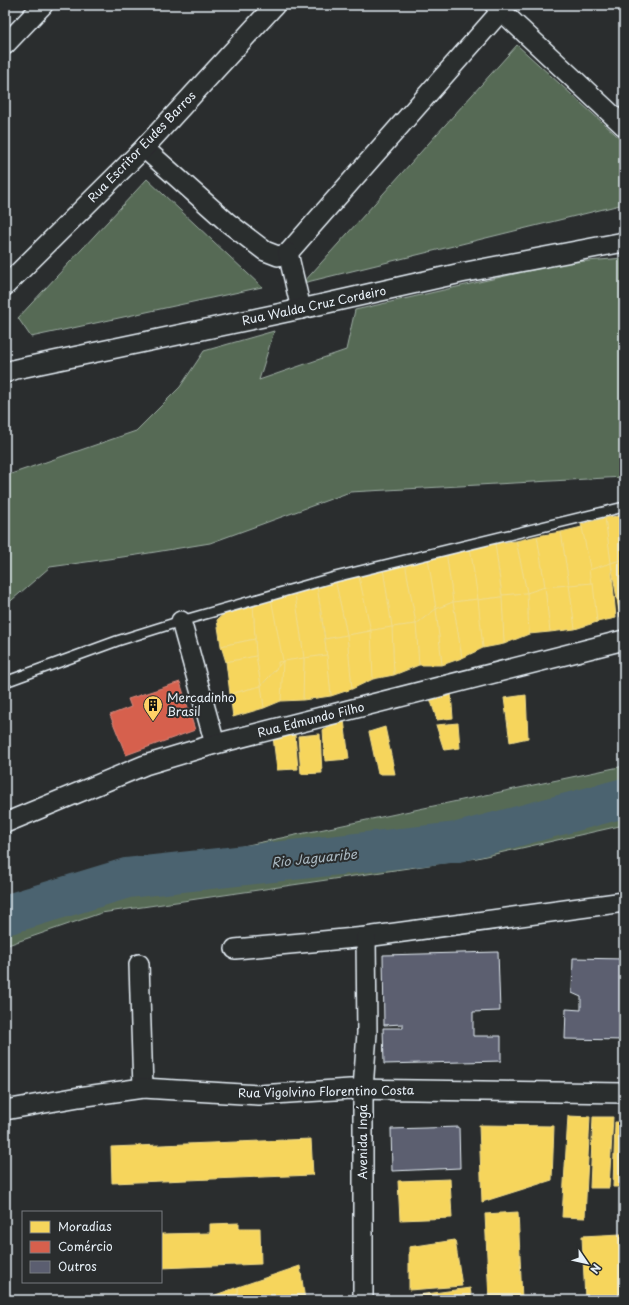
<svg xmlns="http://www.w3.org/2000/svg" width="629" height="1305" viewBox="0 0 629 1305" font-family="'Playpen Sans',sans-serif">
<rect width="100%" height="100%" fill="#2a2d2e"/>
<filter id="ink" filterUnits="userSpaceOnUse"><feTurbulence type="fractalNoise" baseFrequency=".025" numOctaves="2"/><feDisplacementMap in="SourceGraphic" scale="8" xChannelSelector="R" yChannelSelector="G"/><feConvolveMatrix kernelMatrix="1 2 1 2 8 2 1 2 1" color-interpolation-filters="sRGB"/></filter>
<g filter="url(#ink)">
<g fill="#566a54" stroke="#9faea6">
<polygon points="517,45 624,142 624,204 303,283"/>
<polygon points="147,179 262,287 31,337 18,318"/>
<polygon points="624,258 624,477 350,492 210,543 137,555 50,567 5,606 5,476 136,431 180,387 204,351 274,331 259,380 346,350 355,310 563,263"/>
<polygon points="624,766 624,825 477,858 101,913 5,946 5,896"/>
</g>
<g fill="#f6d55c" stroke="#f2dd8b">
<polygon points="624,515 624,559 611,563 605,518"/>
<polygon points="605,518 611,563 589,570 581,524"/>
<polygon points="582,527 593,583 569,585 561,532"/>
<polygon points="561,532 569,585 545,587 537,536"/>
<polygon points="537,536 545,587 527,593 516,541"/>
<polygon points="516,541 527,593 502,595 495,543"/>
<polygon points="495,543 502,597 477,600 470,547"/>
<polygon points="470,547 478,599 453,602 446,551"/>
<polygon points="446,551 453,602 436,609 427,555"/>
<polygon points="428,558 436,609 416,624 405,563"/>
<polygon points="624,559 624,617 620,617 611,563"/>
<polygon points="405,563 416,624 392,627 383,569"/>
<polygon points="611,563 616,618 597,622 589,570"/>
<polygon points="383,569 392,627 367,631 359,577"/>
<polygon points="359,577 371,631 347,635 335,579"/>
<polygon points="335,579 347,635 325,639 317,586"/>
<polygon points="593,583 597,622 575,629 569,585"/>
<polygon points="569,585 575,629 550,632 545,587"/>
<polygon points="317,586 327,655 304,658 295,594"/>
<polygon points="545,587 550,632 529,634 527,593"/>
<polygon points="527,593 529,634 504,644 502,595"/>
<polygon points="295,594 304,658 278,662 271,598"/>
<polygon points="502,597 504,644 483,648 477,600"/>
<polygon points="271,598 283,661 261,686 256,656 253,603"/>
<polygon points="478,599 483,648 462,658 453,602"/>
<polygon points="453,602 462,658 442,665 436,609"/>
<polygon points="253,603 255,639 221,646 217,620 229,609"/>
<polygon points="436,609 442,665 419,665 416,624"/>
<polygon points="416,624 419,665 394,675 392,627"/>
<polygon points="392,627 394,675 373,679 367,631"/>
<polygon points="371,631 373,679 352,689 347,635"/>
<polygon points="347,635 352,689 331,696 325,639"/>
<polygon points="255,639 256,656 226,662 221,646"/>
<polygon points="327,655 331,696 303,700 304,658"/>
<polygon points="256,656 261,686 230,694 226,662"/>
<polygon points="304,658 303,700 281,701 278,662"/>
<polygon points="283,661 281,701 264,708 261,686"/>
<polygon points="261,686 264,708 233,717 230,694"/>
<polygon points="451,692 453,718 437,720 429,695"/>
<polygon points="526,695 528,738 510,742 504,698"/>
<polygon points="344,720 349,759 325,761 323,729"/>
<polygon points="458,723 460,748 444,750 436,725"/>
<polygon points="385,727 395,774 378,774 369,732"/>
<polygon points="320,734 322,773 301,774 298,736"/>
<polygon points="295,735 298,769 277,770 273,737"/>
<polygon points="568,1116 590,1117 585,1218 562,1217"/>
<polygon points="593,1117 613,1117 609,1188 590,1188"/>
<polygon points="615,1122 624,1122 624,1187 613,1187"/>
<polygon points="479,1125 554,1126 552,1180 482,1202"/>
<polygon points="311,1139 313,1175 112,1183 111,1147"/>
<polygon points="450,1179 452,1218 400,1220 398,1181"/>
<polygon points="518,1212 522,1300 489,1300 485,1214"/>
<polygon points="239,1223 239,1228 260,1228 261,1264 161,1268 161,1234 210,1233 210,1224"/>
<polygon points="621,1234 622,1262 624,1261 624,1300 585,1300 582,1236"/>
<polygon points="455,1240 462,1286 409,1290 409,1247"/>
<polygon points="300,1266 305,1300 238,1300 238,1287"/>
<polygon points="238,1287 238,1300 207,1300 207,1298"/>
<polygon points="470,1288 472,1300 397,1300 397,1298"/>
</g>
<polygon fill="#d6604d" stroke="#db8c80" points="180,682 195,730 126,755 110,715 131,707 128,699"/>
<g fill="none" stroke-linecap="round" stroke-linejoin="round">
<polyline stroke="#4c6470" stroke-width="40" points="5,915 127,878 458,842 624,798"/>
</g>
<g fill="#5b5e70" stroke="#e8f1f8">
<polygon points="498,952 500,1011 473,1012 473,1036 501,1036 501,1061 384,1064 383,1028 403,1028 403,1024 384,1025 383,955"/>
<polygon points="573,958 624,959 624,1040 565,1039 566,1009 581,1010 581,997 572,993"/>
<polygon points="459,1127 460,1168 392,1171 391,1129"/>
</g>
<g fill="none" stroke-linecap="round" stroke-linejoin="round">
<g stroke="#e8f1f8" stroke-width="12">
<polyline id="service" points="5,682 117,641 181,621 335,577 624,507"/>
</g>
<g stroke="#e8f1f8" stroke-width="22">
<g id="minor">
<polyline points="495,5 624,126"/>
<polyline points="5,45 43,5"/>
<polyline points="144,148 227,222 265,251 278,256 288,253 501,11"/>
<polyline points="288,253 301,309"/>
<polyline points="5,286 144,148 275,5"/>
<polyline points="5,373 16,369 301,309 461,273 624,242"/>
<polyline points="181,621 215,744"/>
<polyline points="5,823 145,765 215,744 624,640"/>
<polyline points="235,949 366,937 624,902"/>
<polyline points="139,964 143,1088"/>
<polyline points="5,1110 79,1097 143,1088 259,1095 350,1089 624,1093"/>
<polyline points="363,1300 363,1089 367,1033 366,937"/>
</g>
</g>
<use href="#service" stroke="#2a2d2e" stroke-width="9"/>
<use href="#minor" stroke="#2a2d2e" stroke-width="19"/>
</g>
</g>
<defs>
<g id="building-pin" transform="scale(1)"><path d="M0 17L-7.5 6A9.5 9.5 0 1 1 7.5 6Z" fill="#ffd166" stroke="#2a2d2e"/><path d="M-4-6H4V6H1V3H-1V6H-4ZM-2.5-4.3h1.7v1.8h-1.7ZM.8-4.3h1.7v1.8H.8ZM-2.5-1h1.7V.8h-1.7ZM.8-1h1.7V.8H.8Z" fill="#111"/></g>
</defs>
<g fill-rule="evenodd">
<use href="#building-pin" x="153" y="705"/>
</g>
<g text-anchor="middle" stroke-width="4" stroke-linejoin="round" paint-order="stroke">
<g font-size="12" fill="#e8f1f8" stroke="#2a2d2e">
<text transform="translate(142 147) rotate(-46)" y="4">Rua Escritor Eudes Barros</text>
<text transform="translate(314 306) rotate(-12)" y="4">Rua Walda Cruz Cordeiro</text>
<text transform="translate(311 720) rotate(-14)" y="4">Rua Edmundo Filho</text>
<text transform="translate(326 1092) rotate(-1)" y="4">Rua Vigolvino Florentino Costa</text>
<text transform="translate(363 1142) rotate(-90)" y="4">Avenida Ingá</text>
</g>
<g font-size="12" fill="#e8f1f8" stroke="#2a2d2e" text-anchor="start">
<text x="167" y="702">Mercadinho<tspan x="167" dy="14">Brasil</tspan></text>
</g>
<g font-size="13" font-style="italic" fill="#aab9c2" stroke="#2a2d2e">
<text transform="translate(314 858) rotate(-6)" y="5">Rio Jaguaribe</text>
</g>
</g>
<rect width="629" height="1305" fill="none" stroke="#2a2d2e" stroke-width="20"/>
<rect x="10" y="10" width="609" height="1285" fill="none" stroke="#e8f1f8" stroke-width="1.5" filter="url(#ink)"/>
<rect x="22" y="1211" width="140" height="72" fill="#2a2d2e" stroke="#767b7f"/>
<rect x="30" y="1221" width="20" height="12" fill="#f6d55c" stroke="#767b7f"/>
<text x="58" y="1231" font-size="12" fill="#e8f1f8">Moradias</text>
<rect x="30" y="1241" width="20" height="12" fill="#d6604d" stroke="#767b7f"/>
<text x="58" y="1251" font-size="12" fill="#e8f1f8">Comércio</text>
<rect x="30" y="1261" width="20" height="12" fill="#5b5e70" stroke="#767b7f"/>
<text x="58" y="1271" font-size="12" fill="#e8f1f8">Outros</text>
<g transform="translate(587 1263) rotate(124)" stroke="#2a2d2e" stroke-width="3" paint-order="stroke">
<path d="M0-3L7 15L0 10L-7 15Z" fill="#e8f1f8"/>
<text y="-6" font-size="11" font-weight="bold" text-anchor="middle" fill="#e8f1f8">N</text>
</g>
</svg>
